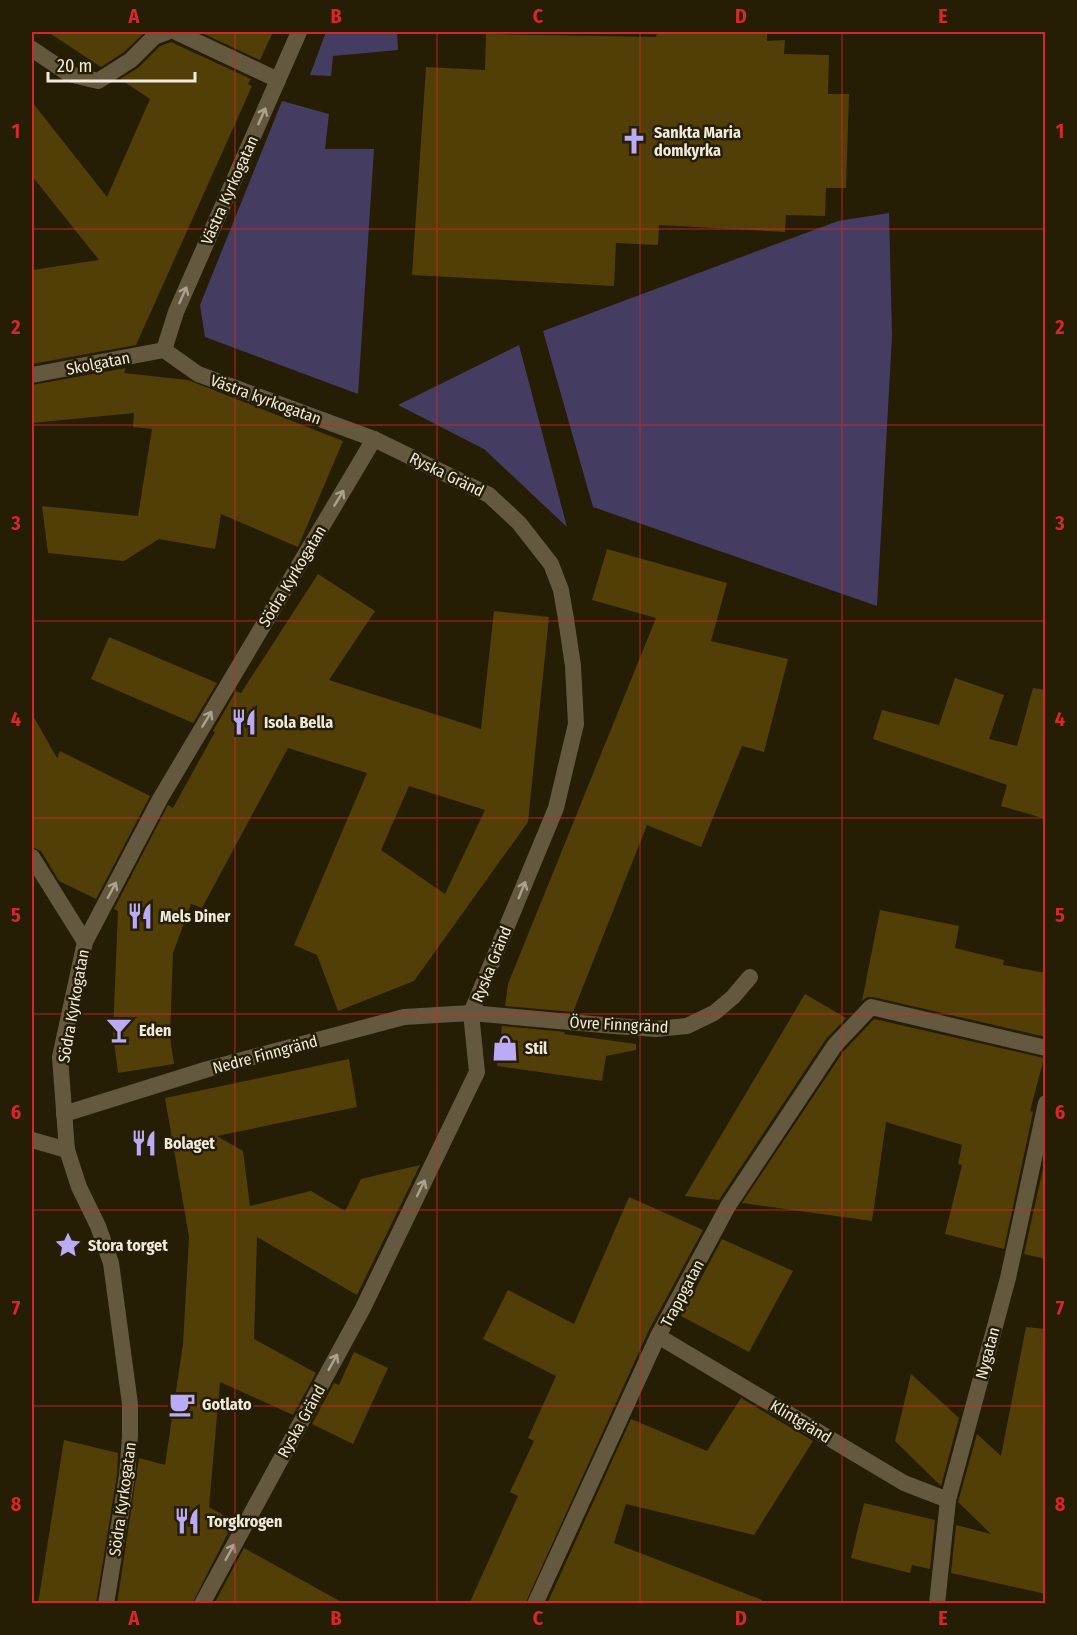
<svg xmlns="http://www.w3.org/2000/svg" width="1077" height="1635" viewBox="0 0 1077 1635" font-family="'Fira Sans Condensed',sans-serif">
<rect width="100%" height="100%" fill="#261d05"/>
<g fill="#453d61">
<polygon points="326,32 397,32 398,50 333,56 331,76 310,75"/>
<polygon points="282,101 329,114 325,149 374,149 358,394 205,337 200,305"/>
<polygon points="889,213 892,336 877,606 593,507 543,331 838,221"/>
<polygon points="519,345 567,527 484,449 398,405"/>
</g>
<g fill="#523f08" fill-rule="evenodd">
<polygon points="48,32 145,32 124,52 101,67"/>
<polygon points="200,32 273,32 260,60"/>
<polygon points="657,32 767,32 767,41 785,40 784,54 829,55 828,94 849,94 846,188 826,188 825,216 786,215 785,232 659,225 658,245 616,243 614,286 412,275 426,67 485,70 486,34 656,37"/>
<polygon points="171,42 251,79 248,84 252,86 136,345 32,364 32,270 99,260 32,176 32,102 107,197 150,99 120,79 138,68 160,46"/>
<polygon points="126,368 124,373 188,380 343,441 298,547 221,514 215,549 159,539 124,561 48,553 42,506 138,516 152,429 133,427 134,413 32,423 32,385"/>
<polygon points="607,549 727,583 711,641 788,659 764,752 742,746 701,847 647,825 573,1012 505,1006 508,984 656,618 592,600"/>
<path d="M318,574l57,37 -46,69 152,49 13,-118 55,6 -21,205 -114,159 -76,30 -21,-56 -23,-10 73,-172 -79,-25 -86,160 -11,-4 -18,49 -3,84 4,27 -56,9 -5,-39 5,-123 -4,-2 54,-104 5,3 42,-76 -2,-1 23,-40 5,2zM409,786l76,24 -40,84 -64,-44z"/>
<polygon points="109,637 217,683 193,723 91,679"/>
<polygon points="955,678 1004,695 989,739 1017,746 1033,688 1046,690 1046,819 1001,806 1007,785 873,739 882,710 939,725"/>
<polygon points="32,714 57,758 60,751 150,796 96,899 59,881 41,851 32,847"/>
<polygon points="880,910 959,926 955,948 1004,960 1003,965 1046,973 1046,1037 873,997 867,997 862,1001"/>
<polygon points="805,994 846,1018 826,1039 719,1200 685,1196"/>
<polygon points="874,1019 1044,1058 1030,1111 1033,1112 1004,1249 945,1234 962,1165 958,1164 962,1145 886,1122 872,1221 742,1203 843,1052"/>
<polygon points="502,1026 565,1032 564,1034 636,1044 636,1050 606,1056 602,1081 497,1066"/>
<polygon points="349,1059 357,1107 217,1136 243,1151 250,1206 311,1191 345,1211 361,1179 420,1165 357,1295 257,1237 254,1339 316,1373 293,1415 220,1382 209,1507 234,1521 192,1604 117,1604 139,1458 165,1465 183,1344 189,1237 165,1098"/>
<polygon points="1046,1155 1046,1259 1024,1254"/>
<polygon points="629,1197 703,1230 648,1332 525,1604 469,1604 518,1496 510,1492 534,1441 528,1438 556,1376 483,1339 508,1290 574,1324"/>
<polygon points="722,1239 793,1271 749,1352 681,1316"/>
<polygon points="1026,1327 1046,1329 1046,1594 951,1573 956,1525 991,1534 958,1502 977,1434 1001,1456"/>
<polygon points="354,1352 388,1368 353,1444 312,1424 334,1383 339,1385"/>
<polygon points="911,1374 959,1418 941,1486 895,1441"/>
<polygon points="741,1398 813,1441 754,1535 626,1504 614,1543 762,1600 762,1604 547,1604 631,1419 707,1451"/>
<polygon points="64,1440 118,1453 117,1475 96,1604 38,1604"/>
<polygon points="864,1503 935,1520 930,1569 912,1565 910,1573 851,1558"/>
<polygon points="244,1548 345,1604 214,1604"/>
</g>
<g fill="none" stroke-linecap="round" stroke-linejoin="round">
<g stroke="#64593f" stroke-width="16">
<polyline points="176,32 278,80"/>
<polyline points="32,49 69,74 98,81 131,60 154,37 167,32"/>
<polyline points="32,1140 67,1150"/>
</g>
<g stroke="#64593f" stroke-width="16">
<polyline points="164,350 198,374 374,439 489,495 519,523 551,564 561,590 566,619 573,666 576,724 556,808 471,1013 477,1072 363,1308 202,1604"/>
<polyline points="164,350 176,312 299,32"/>
<polyline points="32,375 164,350"/>
<polyline points="32,857 85,942"/>
<polyline points="64,1114 208,1069 404,1017 471,1013 614,1026 656,1029 687,1026 714,1013 733,997 750,977"/>
<polyline points="658,1336 904,1483 948,1500"/>
<polyline points="106,1604 127,1476 130,1436 130,1404 111,1263 98,1226 79,1187 67,1150 60,1057 85,942 160,799 374,439"/>
<polyline points="535,1604 658,1336 728,1206 835,1045 871,1007 1046,1048"/>
<polyline points="937,1604 948,1500 1008,1278 1046,1103"/>
</g>
</g>
<defs><path id="oneway-shaft" d="M-6 0H5M1.5-3L5.5 0L1.5 3" fill="none" stroke-width="1.6" stroke-linecap="round" stroke-linejoin="round" transform="scale(1.5)"/></defs>
<g stroke="#aaa28e">
<use href="#oneway-shaft" transform="translate(262 116) rotate(-66)"/>
<use href="#oneway-shaft" transform="translate(183 295) rotate(-66)"/>
<use href="#oneway-shaft" transform="translate(339 498) rotate(-59)"/>
<use href="#oneway-shaft" transform="translate(207 719) rotate(-59)"/>
<use href="#oneway-shaft" transform="translate(112 890) rotate(-62)"/>
<use href="#oneway-shaft" transform="translate(522 890) rotate(-68)"/>
<use href="#oneway-shaft" transform="translate(421 1188) rotate(-64)"/>
<use href="#oneway-shaft" transform="translate(333 1362) rotate(-61)"/>
<use href="#oneway-shaft" transform="translate(230 1552) rotate(-61)"/>
</g>
<path fill="none" stroke="#d62828" stroke-width="1.5" stroke-opacity="0.55" d="M235,32v1572M437,32v1572M640,32v1572M842,32v1572M32,229h1014M32,425h1014M32,621h1014M32,818h1014M32,1014h1014M32,1210h1014M32,1406h1014"/>
<defs>
<g id="church-bare" transform="scale(2.07)"><path d="M-1.2-6h2.4v3.5h3.3v2.4h-3.3V6h-2.4V-.1h-3.3v-2.4h3.3Z" fill="#bbaaf6" stroke="#261d05" stroke-width="2.5" paint-order="stroke"/></g>
<g id="restaurant-bare" transform="scale(2.07)"><path d="M-5-6h1v4h1v-4h1v4h1v-4h1v5L-1.5 .5V6h-2V.5L-5-1ZM5-6V6H3V1.5H1.5Q1.5-4 5-6Z" fill="#bbaaf6" stroke="#261d05" stroke-width="2.5" paint-order="stroke"/></g>
<g id="bar-bare" transform="scale(2.07)"><path d="M-6-5H6L.8 .8V4.5H3.5V6h-7V4.5H-.8V.8Z" fill="#bbaaf6" stroke="#261d05" stroke-width="2.5" paint-order="stroke"/></g>
<g id="shop-bare" transform="scale(2.07)"><path d="M-5-2.5h2.3a2.7 3.5 0 0 1 5.4 0H5L5.5 6h-11ZM-1.5-2.5h3a1.5 2.3 0 0 0-3 0Z" fill="#bbaaf6" stroke="#261d05" stroke-width="2.5" paint-order="stroke"/></g>
<g id="sight-bare" transform="scale(2.07)"><path d="M0-6L1.8-2.2L6-1.7L2.9 1.2L3.7 5.4L0 3.3L-3.7 5.4L-2.9 1.2L-6-1.7L-1.8-2.2Z" fill="#bbaaf6" stroke="#261d05" stroke-width="2.5" paint-order="stroke"/></g>
<g id="cafe-bare" transform="scale(2.07)"><path d="M-5.5-4.5H6V0H3Q3 3.5 0 3.5H-2.5Q-5.5 3.5-5.5 0ZM3-3.2v2h1.7v-2ZM-6 4.5H4V6H-6Z" fill="#bbaaf6" stroke="#261d05" stroke-width="2.5" paint-order="stroke"/></g>
</defs>
<g fill-rule="evenodd">
<use href="#church-bare" x="634" y="141"/>
<use href="#restaurant-bare" x="244" y="722"/>
<use href="#restaurant-bare" x="140" y="916"/>
<use href="#bar-bare" x="119" y="1030"/>
<use href="#shop-bare" x="505" y="1048"/>
<use href="#restaurant-bare" x="144" y="1143"/>
<use href="#sight-bare" x="68" y="1245"/>
<use href="#cafe-bare" x="182" y="1404"/>
<use href="#restaurant-bare" x="187" y="1521"/>
</g>
<g text-anchor="middle" stroke-width="5" stroke-linejoin="round" paint-order="stroke">
<g font-size="16" font-weight="bold" fill="#f1ebdd" stroke="#261d05" text-anchor="start">
<text x="654" y="138">Sankta Maria<tspan x="654" dy="18">domkyrka</tspan></text>
<text x="264" y="728">Isola Bella</text>
<text x="160" y="922">Mels Diner</text>
<text x="139" y="1036">Eden</text>
<text x="525" y="1054">Stil</text>
<text x="164" y="1149">Bolaget</text>
<text x="88" y="1251">Stora torget</text>
<text x="202" y="1410">Gotlato</text>
<text x="207" y="1527">Torgkrogen</text>
</g>
<g font-size="16" fill="#f1ebdd" stroke="#261d05">
<text transform="translate(229 190) rotate(-66)" y="6">Västra Kyrkogatan</text>
<text transform="translate(98 363) rotate(-11)" y="6">Skolgatan</text>
<text transform="translate(266 399) rotate(20)" y="6">Västra kyrkogatan</text>
<text transform="translate(447 474) rotate(26)" y="6">Ryska Gränd</text>
<text transform="translate(292 576) rotate(-59)" y="6">Södra Kyrkogatan</text>
<text transform="translate(491 964) rotate(-68)" y="6">Ryska Gränd</text>
<text transform="translate(73 1006) rotate(-80)" y="6">Södra Kyrkogatan</text>
<text transform="translate(619 1024) rotate(3)" y="6">Övre Finngränd</text>
<text transform="translate(265 1054) rotate(-15)" y="6">Nedre Finngränd</text>
<text transform="translate(682 1293) rotate(-62)" y="6">Trappgatan</text>
<text transform="translate(987 1353) rotate(-75)" y="6">Nygatan</text>
<text transform="translate(301 1421) rotate(-61)" y="6">Ryska Gränd</text>
<text transform="translate(801 1421) rotate(31)" y="6">Klintgränd</text>
<text transform="translate(122 1499) rotate(-82)" y="6">Södra Kyrkogatan</text>
</g>
</g>
<rect width="1077" height="1635" fill="none" stroke="#261d05" stroke-width="66"/>
<path d="M48 72v9h147v-9" fill="none" stroke="#f1ebdd" stroke-width="3"/>
<text x="57" y="72" font-size="18" fill="#f1ebdd" stroke="#261d05" stroke-width="4.5" paint-order="stroke">20 m</text>
<rect x="33" y="33" width="1011" height="1569" fill="none" stroke="#d62828" stroke-width="2"/>
<g font-size="20" text-anchor="middle" font-weight="bold" fill="#d62828">
<text x="134" y="23">A</text>
<text x="336" y="23">B</text>
<text x="538" y="23">C</text>
<text x="741" y="23">D</text>
<text x="943" y="23">E</text>
<text x="16" y="138">1</text>
<text x="1060" y="138">1</text>
<text x="16" y="334">2</text>
<text x="1060" y="334">2</text>
<text x="16" y="530">3</text>
<text x="1060" y="530">3</text>
<text x="16" y="726">4</text>
<text x="1060" y="726">4</text>
<text x="16" y="922">5</text>
<text x="1060" y="922">5</text>
<text x="16" y="1119">6</text>
<text x="1060" y="1119">6</text>
<text x="16" y="1315">7</text>
<text x="1060" y="1315">7</text>
<text x="16" y="1511">8</text>
<text x="1060" y="1511">8</text>
<text x="134" y="1625">A</text>
<text x="336" y="1625">B</text>
<text x="538" y="1625">C</text>
<text x="741" y="1625">D</text>
<text x="943" y="1625">E</text>
</g>
</svg>
